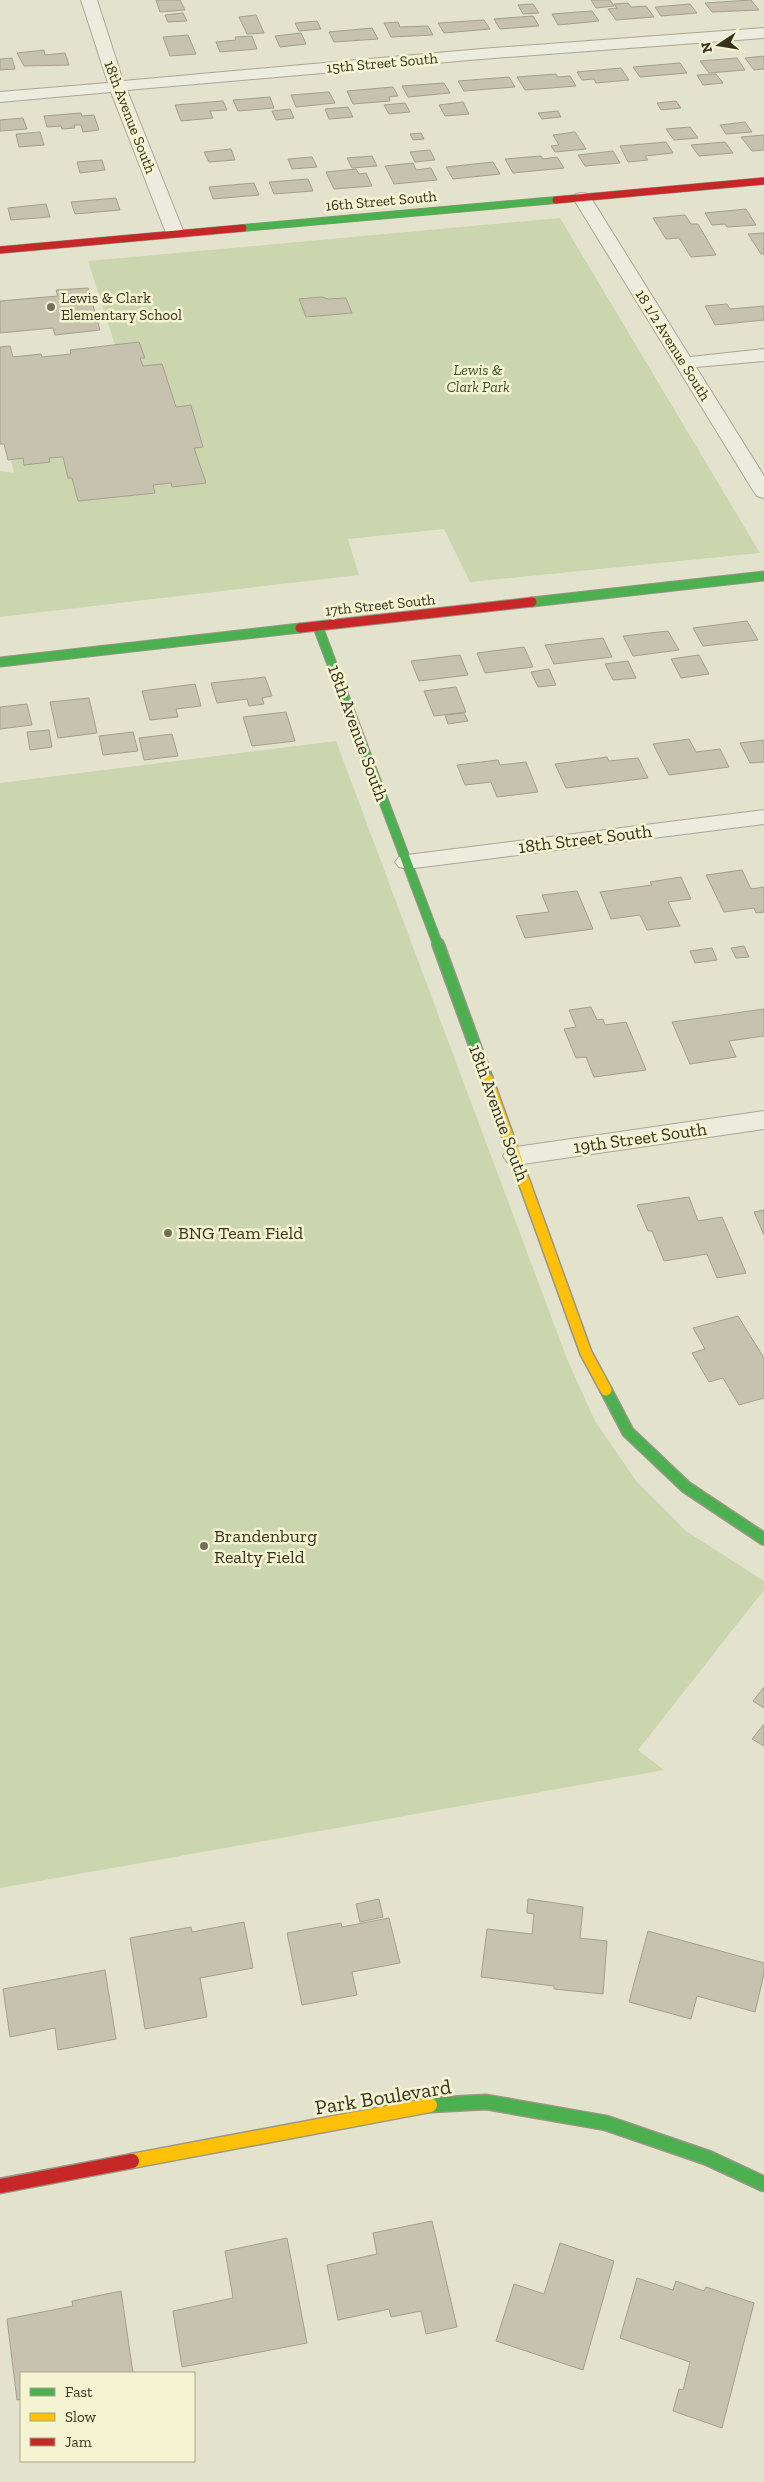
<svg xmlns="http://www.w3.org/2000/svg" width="764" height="2482" viewBox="0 0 764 2482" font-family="'Zilla Slab',serif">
<rect width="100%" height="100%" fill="#e3e3cd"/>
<g fill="#cbd6af">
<polygon points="560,218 760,553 470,582 444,529 348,539 359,575 0,617 0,471 14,473 11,460 23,458 24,464 50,461 49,458 63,457 68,478 72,478 78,501 154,493 153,485 171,483 172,487 194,448 203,447 191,405 176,407 162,364 143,366 140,358 144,358 115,345 88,261"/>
<polygon points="336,741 567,1359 595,1421 637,1482 686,1531 764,1581 764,1590 638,1750 664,1770 0,1888 0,783"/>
</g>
<g fill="#c7c2ad" stroke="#a39f8c">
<polygon points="156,0 180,0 185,10 160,12"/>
<polygon points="591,0 610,0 614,6 596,8"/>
<polygon points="751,0 759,10 712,12 705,3"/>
<polygon points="628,3 631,7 646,6 654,17 616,20 608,9 617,8 614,4"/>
<polygon points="533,4 539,13 523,14 518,5"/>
<polygon points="690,4 697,13 661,16 655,7"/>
<polygon points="592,11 599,21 558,25 552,14"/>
<polygon points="183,13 187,21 168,22 165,15"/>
<polygon points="256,15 264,33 247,34 239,17"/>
<polygon points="533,16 539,26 500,29 494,19"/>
<polygon points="484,20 490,29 444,33 438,23"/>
<polygon points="317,21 321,29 299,31 295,23"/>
<polygon points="398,22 400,27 428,26 433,35 391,37 384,23"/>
<polygon points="372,28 378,39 334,42 329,32"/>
<polygon points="301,33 306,44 280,47 275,36"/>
<polygon points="188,35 196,54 170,56 163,37"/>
<polygon points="252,36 257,49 220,52 216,42 236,40 235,37"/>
<polygon points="44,50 45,55 65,53 69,65 24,66 17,53"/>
<polygon points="764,56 764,69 754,70 745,58"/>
<polygon points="12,58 15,69 0,70 0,59"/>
<polygon points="737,58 745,70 709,73 700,61"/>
<polygon points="680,63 687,73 640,77 633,67"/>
<polygon points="621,68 629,80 596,83 594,79 582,80 577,72"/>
<polygon points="556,74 558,77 570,76 576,86 525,90 517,77"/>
<polygon points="716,74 723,83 703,85 697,75"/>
<polygon points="509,77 515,87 464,91 458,81"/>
<polygon points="444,83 450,93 408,97 402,86"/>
<polygon points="393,87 398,96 389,97 390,101 353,104 347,91"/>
<polygon points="329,92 335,103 296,107 291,95"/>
<polygon points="270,97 274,108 238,111 233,100"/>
<polygon points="223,101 227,110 210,111 213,118 181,121 175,105"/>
<polygon points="676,101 681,108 661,110 657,103"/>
<polygon points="463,102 469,114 445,116 439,105"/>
<polygon points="405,103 410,112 389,114 384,105"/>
<polygon points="348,107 353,117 329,119 325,109"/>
<polygon points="290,109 294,118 276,120 272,111"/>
<polygon points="558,111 561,117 542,119 538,113"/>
<polygon points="81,113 82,116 94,115 99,130 83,132 81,125 74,125 75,128 62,129 61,126 47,127 44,116"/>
<polygon points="23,118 27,129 0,131 0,120"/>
<polygon points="745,122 752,132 726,134 720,125"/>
<polygon points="690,127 698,138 674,140 666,129"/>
<polygon points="40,132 44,145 19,147 16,134"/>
<polygon points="575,132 586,149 555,152 551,146 559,145 553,135"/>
<polygon points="421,133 424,139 413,140 410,134"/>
<polygon points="764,135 764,150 752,151 741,137"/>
<polygon points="666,142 673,153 645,156 648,160 628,162 620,146"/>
<polygon points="725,142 733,153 699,156 691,145"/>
<polygon points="231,149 235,160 209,162 204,152"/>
<polygon points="430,150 435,160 415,162 410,152"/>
<polygon points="613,151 620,163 585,166 578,155"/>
<polygon points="372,156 377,166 352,168 347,158"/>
<polygon points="541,156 543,159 557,157 564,168 513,173 505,159"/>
<polygon points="312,157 317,167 292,169 288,159"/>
<polygon points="102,160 105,170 80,173 77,162"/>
<polygon points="493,162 500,174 453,179 446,167"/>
<polygon points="413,163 416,170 431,168 437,180 394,184 385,166"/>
<polygon points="356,169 359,174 366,173 372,186 334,189 326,172"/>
<polygon points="308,179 313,191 274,194 269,182"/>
<polygon points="254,183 259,195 213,199 209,187"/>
<polygon points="116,198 120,210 75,214 71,202"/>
<polygon points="46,204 50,217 11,220 8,208"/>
<polygon points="746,209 756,225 727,227 725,224 712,225 705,213"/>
<polygon points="685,215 691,224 698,224 716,255 691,257 679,238 666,239 653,218"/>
<polygon points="764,233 764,254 761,254 748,234"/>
<polygon points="88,288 100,330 55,335 53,328 0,333 0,301 58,296 56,290"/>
<polygon points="322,297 328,299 346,298 352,313 306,317 299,299"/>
<polygon points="727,304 730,309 764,306 764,320 715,325 705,306"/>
<polygon points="139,342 145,358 140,358 143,366 162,364 176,407 191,405 203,447 194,448 206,483 172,487 171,483 153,485 155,493 78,501 72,478 68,478 63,457 49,458 50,462 24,465 23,458 8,460 4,444 0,444 0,347 10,346 13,357 41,354 42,357 71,354 70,350"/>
<polygon points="747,621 758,640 703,646 693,628"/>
<polygon points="668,631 679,650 633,656 623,636"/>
<polygon points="603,638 612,657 554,664 545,645"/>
<polygon points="524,647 533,667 485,673 477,653"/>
<polygon points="460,655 468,675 419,681 411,661"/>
<polygon points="699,655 709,674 681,678 671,659"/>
<polygon points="628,661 636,678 613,680 605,664"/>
<polygon points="549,669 556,685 538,687 531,672"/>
<polygon points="265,677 272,696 262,698 264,704 249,706 247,699 217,703 211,683"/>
<polygon points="195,684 201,706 176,709 178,717 150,720 142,691"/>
<polygon points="456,687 466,712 434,716 424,691"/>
<polygon points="89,698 97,733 58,738 50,702"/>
<polygon points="27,704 32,725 0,729 0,707"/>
<polygon points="286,712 295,741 252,746 243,717"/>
<polygon points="464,713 468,721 448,724 445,715"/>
<polygon points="49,730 52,747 30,750 27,732"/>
<polygon points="133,732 138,751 103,755 99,736"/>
<polygon points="172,734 178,756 144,760 139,738"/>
<polygon points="689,739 696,752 720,749 729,767 669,775 653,744"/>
<polygon points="764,740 764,762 750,763 740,743"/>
<polygon points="607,757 609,761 638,758 648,778 566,788 555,764"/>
<polygon points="498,760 500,765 526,762 538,792 497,797 491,782 465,785 457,765"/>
<polygon points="742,870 751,889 764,887 764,912 756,913 754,908 724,912 706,875"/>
<polygon points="681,877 691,899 668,902 680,926 647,930 640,915 611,919 600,892 652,885 650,882"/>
<polygon points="577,891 593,929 525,938 516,916 549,912 542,895"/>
<polygon points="744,946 749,957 736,958 731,948"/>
<polygon points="712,948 717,960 695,963 690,951"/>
<polygon points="591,1007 597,1020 603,1019 605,1025 626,1022 646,1070 594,1077 586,1057 576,1058 564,1029 576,1027 569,1010"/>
<polygon points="764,1009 764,1036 729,1041 736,1057 690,1064 672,1022"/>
<polygon points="689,1197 698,1221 722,1217 746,1273 717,1278 707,1254 664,1261 652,1231 648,1231 637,1205"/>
<polygon points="764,1210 764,1235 754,1212"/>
<polygon points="738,1316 764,1358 764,1398 739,1405 723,1378 709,1382 692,1353 705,1349 693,1328"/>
<polygon points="764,1687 764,1708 753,1701"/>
<polygon points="764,1724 764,1746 752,1739"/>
<polygon points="379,1899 383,1917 360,1922 356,1904"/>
<polygon points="528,1899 583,1907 580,1938 607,1941 603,1994 554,1989 554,1986 481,1977 487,1929 532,1934 534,1914 527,1913"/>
<polygon points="389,1918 400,1963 352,1972 357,1995 302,2005 287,1933 341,1923 342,1927"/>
<polygon points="244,1922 253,1968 200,1978 207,2017 145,2029 130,1938 191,1927 192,1932"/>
<polygon points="648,1931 764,1963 764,1974 755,2012 697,1996 691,2019 629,2002"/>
<polygon points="105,1970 116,2039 58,2050 55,2028 10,2037 3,1989"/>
<polygon points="432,2221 457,2327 426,2334 421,2311 391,2317 389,2309 338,2320 327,2265 377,2254 373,2233"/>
<polygon points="287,2238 307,2343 182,2367 173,2311 233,2298 225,2251"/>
<polygon points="560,2243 614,2261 583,2370 496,2341 514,2284 544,2294"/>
<polygon points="637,2278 673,2290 676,2281 704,2291 706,2287 754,2303 722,2428 673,2411 679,2389 683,2390 690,2362 620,2338"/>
<polygon points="121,2291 133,2373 21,2373 21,2399 17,2400 7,2319 73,2306 72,2301"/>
</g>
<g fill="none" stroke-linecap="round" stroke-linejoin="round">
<g stroke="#a8a696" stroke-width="2">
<g id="street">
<polygon points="81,0 97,0 123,81 481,49 764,28 764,38 481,59 127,90 184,233 181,237 169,237 166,233 111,92 0,102 0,92 108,83"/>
<polygon points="582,193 588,194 591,198 690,357 764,349 764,361 696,367 764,476 764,498 757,496 754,492 573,198 576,194"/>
<polygon points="764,810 764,824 407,869 399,867 395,862 399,857 407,855"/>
<polygon points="764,1111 764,1129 516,1165 507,1162 503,1156 507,1150 516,1147"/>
</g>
</g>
<g stroke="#989686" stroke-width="8">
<polyline id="fast-far3" points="243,228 556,200"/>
</g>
<g stroke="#989686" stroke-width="11">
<g id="fast-far2">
<polyline points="532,602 764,576"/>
<polyline points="318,627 438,945"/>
<polyline points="0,662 300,628"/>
</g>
</g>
<g stroke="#989686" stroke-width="14">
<g id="fast-far1">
<polyline points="438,944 487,1079"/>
<polyline points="606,1390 628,1432 686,1487 764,1539"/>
</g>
</g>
<g stroke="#989686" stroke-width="17">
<polyline id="fast" points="430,2105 486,2102 606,2123 708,2158 764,2184"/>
</g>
<g stroke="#989686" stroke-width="14">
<polyline id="slow-far1" points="487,1079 586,1353 606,1390"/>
</g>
<g stroke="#989686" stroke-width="17">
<polyline id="slow" points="132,2161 430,2105"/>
</g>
<g stroke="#989686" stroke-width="8">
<g id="jam-far2">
<polyline points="556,200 764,181"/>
<polyline points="0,250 243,228"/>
</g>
</g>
<g stroke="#989686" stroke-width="11">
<polyline id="jam-far1" points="300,628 532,602"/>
</g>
<g stroke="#989686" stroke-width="17">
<polyline id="jam" points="0,2186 132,2161"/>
</g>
<use href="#street" fill="#ececde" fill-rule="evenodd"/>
<use href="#fast-far3" stroke="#4caf50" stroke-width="7"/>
<use href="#fast-far2" stroke="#4caf50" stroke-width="9"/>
<use href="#fast-far1" stroke="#4caf50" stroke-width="11"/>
<use href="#fast" stroke="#4caf50" stroke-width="14"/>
<use href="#slow-far1" stroke="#ffc107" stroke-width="11"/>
<use href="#slow" stroke="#ffc107" stroke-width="14"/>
<use href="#jam-far2" stroke="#c62828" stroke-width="7"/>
<use href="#jam-far1" stroke="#c62828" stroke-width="9"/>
<use href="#jam" stroke="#c62828" stroke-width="14"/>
</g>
<g fill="#736f5b" stroke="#f4f4d2" stroke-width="2">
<circle cx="51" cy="307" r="5"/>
<circle cx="168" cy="1233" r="5"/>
<circle cx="204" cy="1546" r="5"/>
</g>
<g text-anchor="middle" stroke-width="5" stroke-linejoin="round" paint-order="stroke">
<g font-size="15" fill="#37311e" stroke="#f4f4d2">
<text transform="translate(382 63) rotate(-5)" y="5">15th Street South</text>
<text transform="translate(130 117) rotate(69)" y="5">18th Avenue South</text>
<text transform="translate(381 201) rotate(-5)" y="5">16th Street South</text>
<text transform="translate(673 345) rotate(58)" y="5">18 1/2 Avenue South</text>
<text transform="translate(380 605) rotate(-6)" y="5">17th Street South</text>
</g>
<g font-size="15" fill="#37311e" stroke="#f4f4d2" text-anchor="start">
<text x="61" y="303">Lewis &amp; Clark<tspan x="61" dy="17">Elementary School</tspan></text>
</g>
<g font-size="15" font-style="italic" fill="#3b5325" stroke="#f4f4d2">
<text x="478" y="375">Lewis &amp;<tspan x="478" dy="17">Clark Park</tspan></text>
</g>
<g font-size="18" fill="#37311e" stroke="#f4f4d2">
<text transform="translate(358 733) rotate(70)" y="6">18th Avenue South</text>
<text transform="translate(585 839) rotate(-7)" y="6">18th Street South</text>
<text transform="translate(499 1113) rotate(70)" y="6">18th Avenue South</text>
<text transform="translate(640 1138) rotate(-8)" y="6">19th Street South</text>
</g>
<g font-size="18" fill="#37311e" stroke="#f4f4d2" text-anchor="start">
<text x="178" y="1239">BNG Team Field</text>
<text x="214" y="1542">Brandenburg<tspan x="214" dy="21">Realty Field</tspan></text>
</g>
<g font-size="21" fill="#37311e" stroke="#f4f4d2">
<text transform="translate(383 2097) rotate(-9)" y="7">Park Boulevard</text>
</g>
</g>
<rect x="20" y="2372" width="175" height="90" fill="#f4f4d2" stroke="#a8a68a"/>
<rect x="30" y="2388" width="25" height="8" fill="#4caf50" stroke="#a8a68a"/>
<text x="65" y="2397" font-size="15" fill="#37311e">Fast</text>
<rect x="30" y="2413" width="25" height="8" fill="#ffc107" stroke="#a8a68a"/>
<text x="65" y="2422" font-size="15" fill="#37311e">Slow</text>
<rect x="30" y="2438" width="25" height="8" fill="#c62828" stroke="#a8a68a"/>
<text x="65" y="2447" font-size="15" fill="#37311e">Jam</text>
<g transform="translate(719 45) rotate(258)" stroke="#f4f4d2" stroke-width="4" paint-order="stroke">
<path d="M0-4L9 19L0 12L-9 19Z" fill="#37311e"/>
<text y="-8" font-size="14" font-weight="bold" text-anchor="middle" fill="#37311e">N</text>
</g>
</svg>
